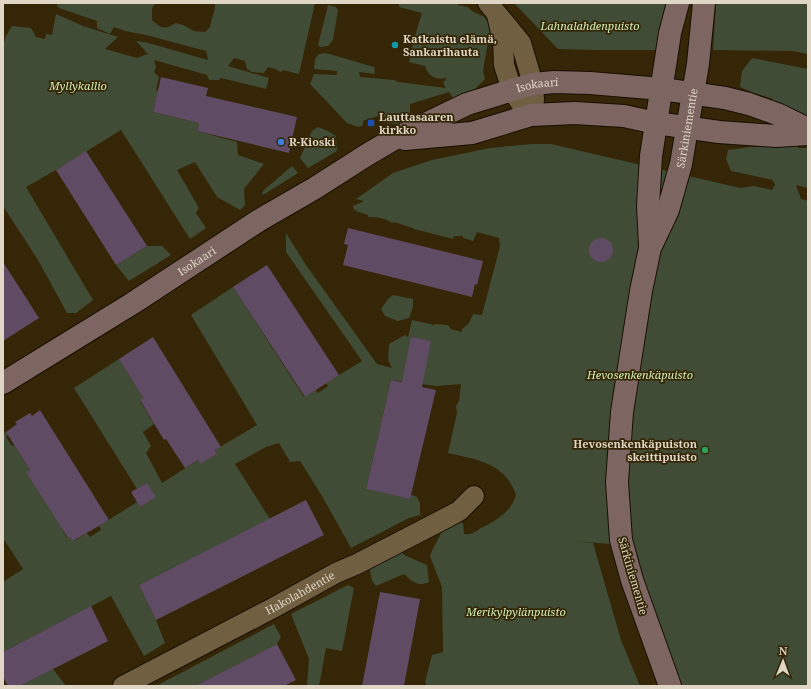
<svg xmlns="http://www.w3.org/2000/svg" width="811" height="689" viewBox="0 0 811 689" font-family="'Noto Serif',serif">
<rect width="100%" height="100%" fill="#342606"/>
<g fill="#404c35">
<path d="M58,3h98l-4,5v12c10,9 12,10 24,3l7,2 11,6 11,1 5,-5c1,-9 6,-15 5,-24h100l-16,71 -16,-4 -2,2 -6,-3 -7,-2 -4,6 -12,-1 -5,-3 -2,-8 -11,-3 -6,8 41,12 -3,11 -45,-11 -2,2h-10l-2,-5 -53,-15 2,7 -2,5 5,5 -3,13 2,1 -5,21 46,11 -2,8 40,11 1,13 26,9 -20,25 1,16 -5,5 -23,-13 -22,-35 -18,8 22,38 -3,5 10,15 -16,11 -69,-109 -65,40 -30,17 67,113 -17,13h-9l-29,-53 -35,-54v-160l3,-10 6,-10 19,2 5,9 9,2 1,-5 6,1 4,-21 27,12 35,11 -13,12 32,9 10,-4 2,1 -13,-14 9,1 63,18 -2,-9 -60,-16 -21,-4 -11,-4 -4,7 -13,-6v-7l-38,-13 -2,-2z"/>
<path d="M399,3h59v2l10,2c6,7 10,6 16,10 6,5 10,16 12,23l-8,2 -5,29 2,8 -10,10v7l-4,5 -18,-3 -4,-6 -39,12v8l-2,9 -9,3 -15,-1 -6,-7 -15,5v4l-4,2 -12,-4 -37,-39 4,-10 23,1v-4l-23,-2 1,-10 4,-5 7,-1 48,14 1,7 -16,-2 1,5 34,3 4,2 48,6 -3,-5 4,-5c-11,2 -18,-1 -22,-12l-16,-4 5,-23 8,-26 -23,-6z"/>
<polygon points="514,3 669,3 656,50 596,50 558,49"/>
<polygon points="716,3 808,3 808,54 793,51 713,50"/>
<polygon points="328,5 336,7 338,10 333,40 328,46 320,47 318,45"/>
<path d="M752,58l56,11v51l-10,23v5h10v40l-12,-3 5,14 7,2v485h-137l-49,-141 -48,-4 19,2 28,97 19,46h-213l-2,-4 7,-27 11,-3 -1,-65 -12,-31c4,-11 11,-20 14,-31l9,-4 10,2 1,11c9,1 10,-2 17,-6 16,-8 30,-16 35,-33 -2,-5 -4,-10 -7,-14 -13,-20 -40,-23 -61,-28l9,-40 -1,-7 3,-5 2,-17 -25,2 -45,-6 -25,109 37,8 4,-4 10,4 3,6v12l-11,3 -58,30 -29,-52 -22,-35 -10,1 -11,-19 -13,4 -31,17 35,55 -131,66 17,35 9,23 -21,13 -33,-60 -108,56v-70l20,-13 -20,-31v-105l3,-1 2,3 -2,2 6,9 2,-1 16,25 -3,3 24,38 13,17 -2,1 5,9 3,-1 4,4 13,-8 3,4 11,-7 -2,-4 38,-24 3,5 15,-10 -8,-14 -10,6 -63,-101 45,-29 24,39 -3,3 14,23 -11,8 8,14 -5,7 16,30 36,-23 2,4 17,-10 -2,-4 42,-25 -66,-110 42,-28 71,110 12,-7 2,3 10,-7 -2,-3 36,-22 -76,-109v-19l20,32 71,99 15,4 -4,-8 1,-16 16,-9 3,2 4,-17 22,5 1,-1 13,1 3,4 11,3v-3l7,-6 4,-9 9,1 18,-69 -1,-8 -22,-6 -4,9 -10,-3v-2h-9l-1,3 -39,-10 -1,-1 -19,-6 -2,1c-6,-5 -16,-6 -24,-6v-2l-12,-4 -3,-3v-2l11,-5 -8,-2 37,-26 39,-13 58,-12 41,-4h20l189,44 14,-2 18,4 3,-5 -2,-5 -42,-9 -5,-12 2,-9 22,-3h14l3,-8 12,-9 -7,-27 1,-4 -19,-6 -14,-6 2,-16z"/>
<polygon points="318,127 328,131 336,136 337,151 308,168 300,158 312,131"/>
<polygon points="292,166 298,173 263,195 262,193 265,189"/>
<polygon points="147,246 162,246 171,255 129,281 116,265"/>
<polygon points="393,295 413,299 413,307 409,318 398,321 385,316 381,309 388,299"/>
<path d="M400,548l4,7 23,10 2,17c-12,5 -16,0 -25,-8l-28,12 -4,-5 -3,-16z"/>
<polygon points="348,585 354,588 342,651 326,648 319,686 307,686 309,659 291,614"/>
<polygon points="274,624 281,637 277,644 195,686 156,686"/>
<polygon points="53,669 66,686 20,686"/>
</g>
<g fill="#604b64">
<polygon points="161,77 208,88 206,96 297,117 289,153 197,131 199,123 153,112"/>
<polygon points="86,151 147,246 116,265 56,170"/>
<polygon points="348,228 483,261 477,285 475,284 472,297 343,265 348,245 344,244"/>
<circle cx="601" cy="250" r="12"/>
<polygon points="3,262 39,318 3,341"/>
<polygon points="267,265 339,375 305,397 233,287"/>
<polygon points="153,337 221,447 215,450 217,454 200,464 198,460 185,468 166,439 164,440 140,400 143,398 119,359"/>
<polygon points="411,337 431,341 422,387 436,390 410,499 366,489 391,380 402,382"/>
<polygon points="40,410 109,520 73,541 70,537 68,538 26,472 30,470 6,432 17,424 15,422 30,413 32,416"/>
<polygon points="147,483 156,497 140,507 131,492"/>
<polygon points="306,500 324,535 156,620 139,585"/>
<polygon points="380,592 420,599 404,686 362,686"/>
<polygon points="91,606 108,641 20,686 8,686 3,677 3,652"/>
<polygon points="277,644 296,680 284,686 195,686"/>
</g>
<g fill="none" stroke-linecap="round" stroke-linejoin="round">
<g stroke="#190f00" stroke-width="22">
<g id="street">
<polyline points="488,3 521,43 533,84 534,100 531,115"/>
<polyline points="497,15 503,41 504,65 512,90 520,102 531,115"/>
<path id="s1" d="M123,686l150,-78 63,-35 21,-9 89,-46 13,-7 15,-15"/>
</g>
</g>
<g stroke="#190f00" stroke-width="24">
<g id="secondary">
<polyline points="405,139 472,133 531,115 575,113 624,116 656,123 719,132 776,136 808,134"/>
<polyline points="650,245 648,206 651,156 670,33 678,3"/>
<path id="s2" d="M3,383l130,-80 125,-82 57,-33 50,-32 27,-16 75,-36 45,-14 21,-6 21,-2 36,1 72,6 63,9 24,6 28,10 31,15"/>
<path id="s3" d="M670,686l-38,-106 -11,-40 -4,-58 5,-70 19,-121 9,-43 18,-38 13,-46 17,-100 6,-61"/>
</g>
</g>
<use href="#street" stroke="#706041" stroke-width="20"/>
<use href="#secondary" stroke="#7d6662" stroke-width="22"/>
</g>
<circle fill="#0f9aa8" stroke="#342606" stroke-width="1.5" cx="395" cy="45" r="4"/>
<rect fill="#1a4fb4" stroke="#342606" stroke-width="1.5" x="367" y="119" width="8" height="8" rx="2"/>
<circle fill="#3f7fe0" stroke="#342606" stroke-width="1.5" cx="281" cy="142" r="4"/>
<circle fill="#2e9e5b" stroke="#342606" stroke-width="1.5" cx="705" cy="450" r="4"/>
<g text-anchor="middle" stroke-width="3.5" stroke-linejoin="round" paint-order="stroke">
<g font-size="11" font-style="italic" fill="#d0eeb7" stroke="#342606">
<text x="590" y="30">Lahnalahdenpuisto</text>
<text x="78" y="90">Myllykallio</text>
<text x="640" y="379">Hevosenkenkäpuisto</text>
<text x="516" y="616">Merikylpylänpuisto</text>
</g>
<g font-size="11" font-weight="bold" fill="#dfd6c5" stroke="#342606" text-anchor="start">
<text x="403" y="43">Katkaistu elämä,<tspan x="403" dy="13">Sankarihauta</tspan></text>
<text x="379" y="121">Lauttasaaren<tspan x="379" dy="13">kirkko</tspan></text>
<text x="289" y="146">R-Kioski</text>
<text x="697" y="448" text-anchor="end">Hevosenkenkäpuiston<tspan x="697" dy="13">skeittipuisto</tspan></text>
</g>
<g font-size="11" fill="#dfd6c5" stroke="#342606">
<text dy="4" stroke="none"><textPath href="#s2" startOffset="615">Isokaari</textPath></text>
<text dy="4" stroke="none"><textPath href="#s3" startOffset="575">Särkiniementie</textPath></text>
<text dy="4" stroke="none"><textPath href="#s2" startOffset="229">Isokaari</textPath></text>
<text transform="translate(633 576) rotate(74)" y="4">Särkiniementie</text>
<text dy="4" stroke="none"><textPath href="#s1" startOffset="200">Hakolahdentie</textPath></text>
</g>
</g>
<rect width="811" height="689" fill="none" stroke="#dfd6c5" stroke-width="8"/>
<g transform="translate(783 661) rotate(1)" stroke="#342606" stroke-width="3" paint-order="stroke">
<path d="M0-3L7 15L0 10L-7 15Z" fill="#dfd6c5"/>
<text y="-6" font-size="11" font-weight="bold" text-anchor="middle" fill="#dfd6c5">N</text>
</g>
</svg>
